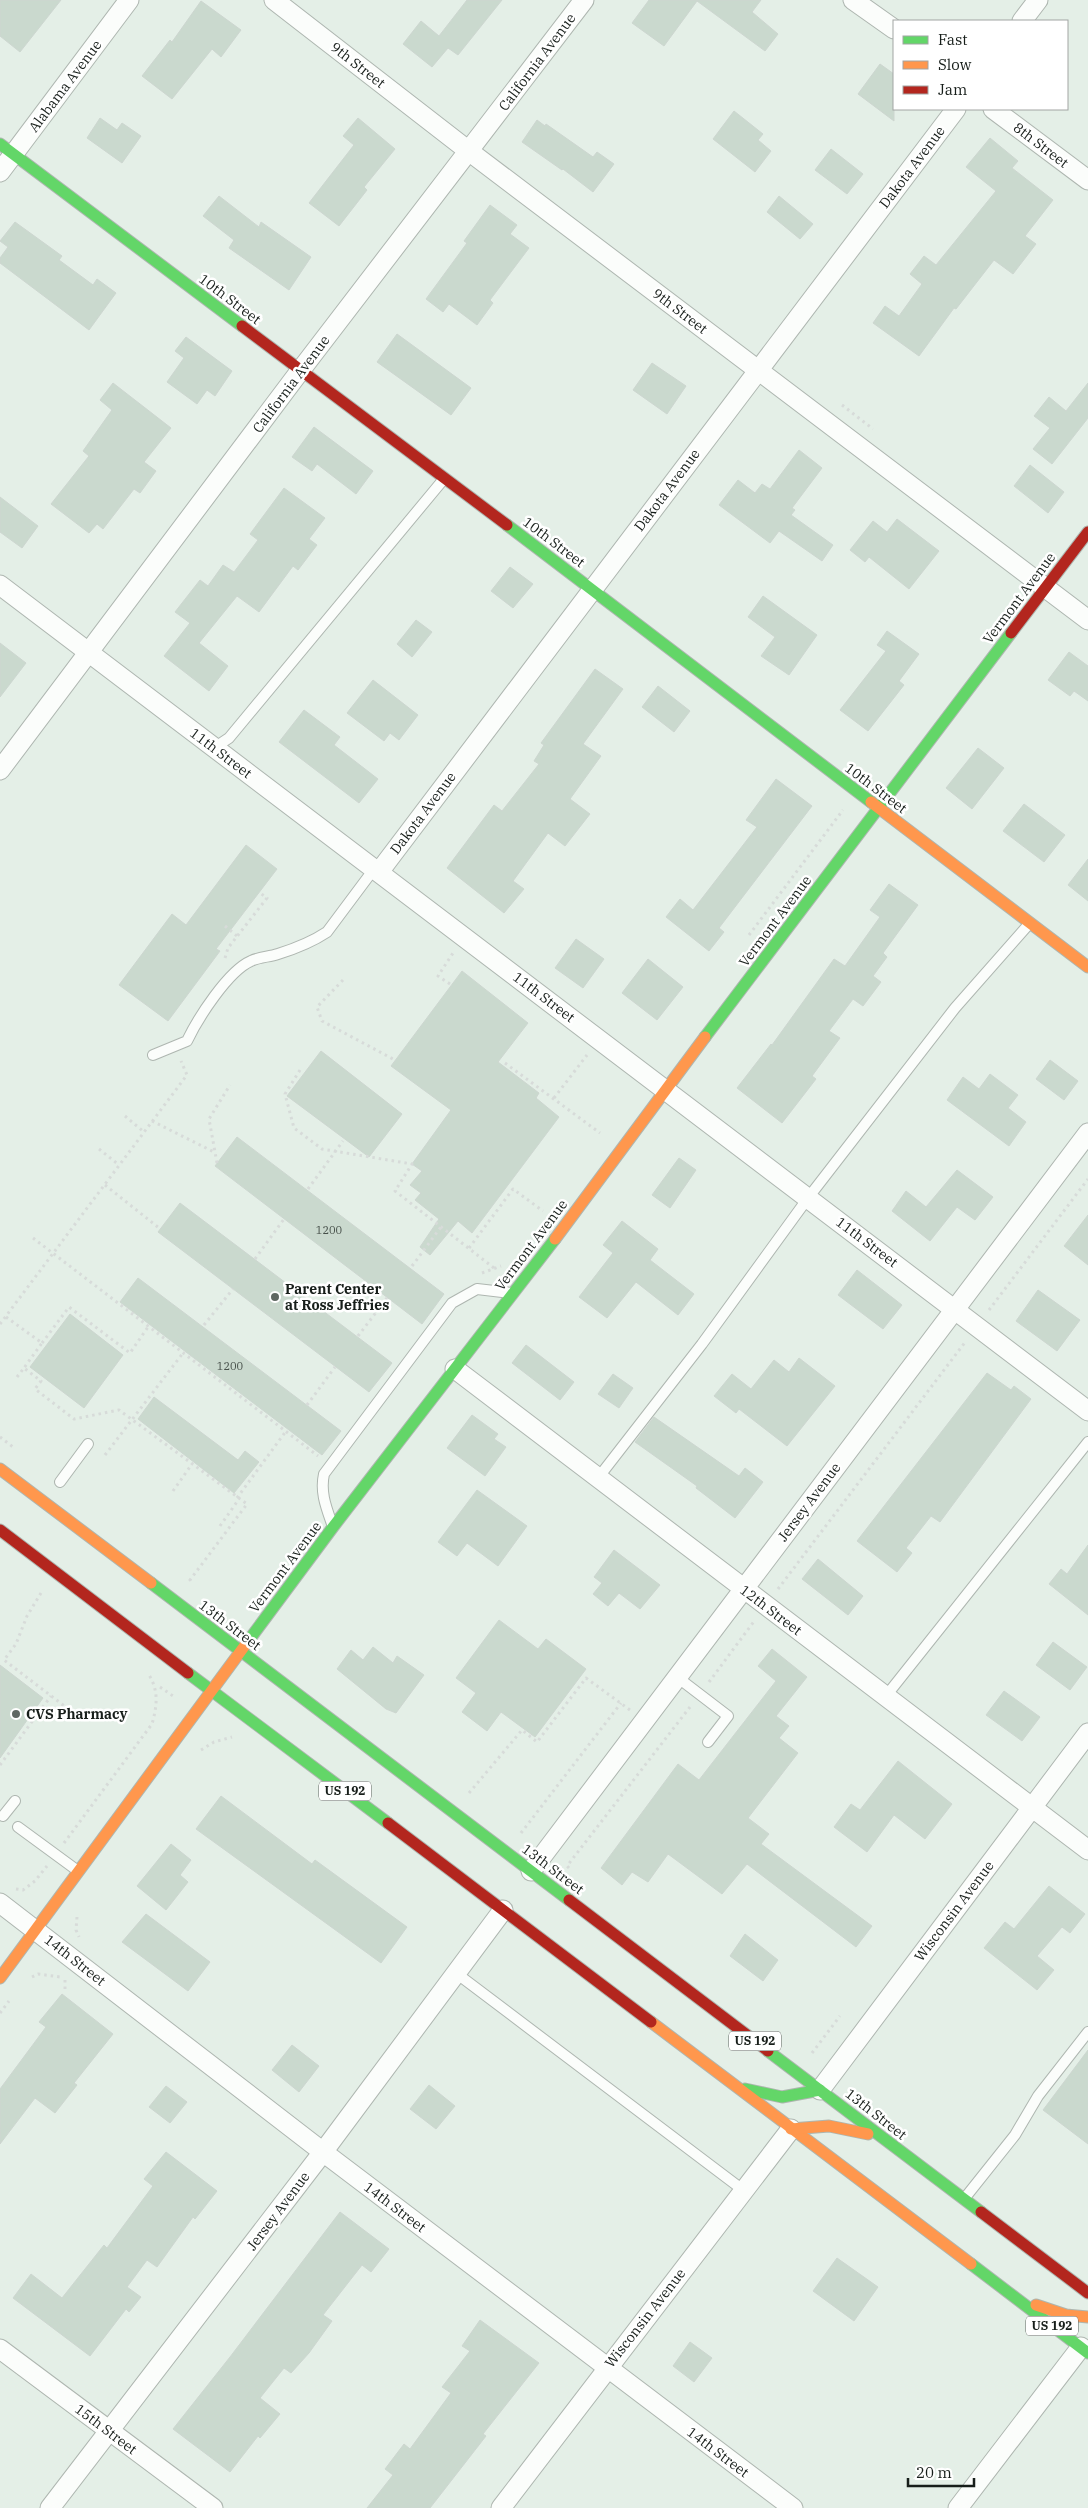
<svg xmlns="http://www.w3.org/2000/svg" width="1088" height="2508" viewBox="0 0 1088 2508" font-family="'IBM Plex Serif',serif">
<rect width="100%" height="100%" fill="#e4efe7"/>
<g fill="#cad9ce" stroke="#cdd6d0">
<polygon points="0,0 61,0 20,52 0,36"/>
<polygon points="467,0 502,0 458,55 448,48 432,67 403,44 421,21 439,36"/>
<polygon points="649,0 761,0 752,12 778,34 765,51 697,1 664,46 632,23"/>
<polygon points="201,1 241,30 221,57 212,49 172,99 142,76 170,40 172,42"/>
<polygon points="880,64 894,74 894,121 858,94"/>
<polygon points="734,111 763,134 758,140 771,151 755,172 713,139"/>
<polygon points="100,118 117,130 122,123 141,136 122,163 87,138"/>
<polygon points="358,118 395,149 364,187 367,190 339,226 309,203 354,145 343,136"/>
<polygon points="537,120 545,126 546,124 593,157 597,152 614,164 593,192 563,169 562,170 522,142"/>
<polygon points="990,138 1018,161 1012,168 1053,200 1025,236 1036,244 1013,274 994,260 956,309 954,308 919,356 873,323 885,306 899,316 922,284 910,274 924,256 936,265 996,191 966,167"/>
<polygon points="831,149 863,174 847,194 815,170"/>
<polygon points="219,196 259,227 261,222 311,257 289,290 229,248 234,240 203,216"/>
<polygon points="779,196 813,224 800,239 767,212"/>
<polygon points="490,205 517,225 510,234 529,248 490,300 493,303 477,325 449,304 443,312 426,299 467,243 464,241"/>
<polygon points="15,222 62,256 59,260 93,285 97,279 116,293 89,330 0,263 0,258 8,247 0,241"/>
<polygon points="397,334 471,388 451,415 377,362"/>
<polygon points="186,337 232,371 215,396 207,390 197,404 167,382 184,358 175,351"/>
<polygon points="652,363 686,386 667,414 633,390"/>
<polygon points="113,383 171,428 144,462 156,471 140,493 134,489 103,529 97,524 89,533 51,504 89,456 83,451 112,410 100,400"/>
<polygon points="1088,383 1088,418 1052,464 1033,449 1050,428 1034,416 1049,397 1066,411"/>
<polygon points="314,427 373,471 356,494 317,464 312,471 292,457"/>
<polygon points="799,450 822,468 792,508 795,510 791,515 833,545 822,561 779,531 770,543 719,505 738,480 755,493 762,484 770,489"/>
<polygon points="1030,465 1064,492 1048,513 1014,486"/>
<polygon points="284,488 325,518 309,539 317,545 298,570 293,566 259,612 237,596 199,643 228,666 209,691 164,656 190,623 175,612 200,580 208,586 223,565 234,572 258,540 250,534"/>
<polygon points="0,497 38,526 22,548 0,532"/>
<polygon points="897,519 939,551 909,589 869,557 865,562 850,550 873,521 887,532"/>
<polygon points="510,567 533,584 513,608 491,591"/>
<polygon points="763,596 817,635 789,675 761,656 775,637 748,617"/>
<polygon points="416,620 432,632 412,657 397,644"/>
<polygon points="887,631 919,654 899,681 904,685 868,731 840,710 886,651 877,645"/>
<polygon points="0,643 26,663 0,697"/>
<polygon points="1069,652 1088,666 1088,701 1074,691 1070,696 1048,680"/>
<polygon points="595,669 623,689 583,744 601,756 570,799 590,814 565,846 548,833 513,881 524,889 504,913 447,868 494,805 502,811 539,764 534,761 544,745 541,743"/>
<polygon points="373,680 418,715 399,740 390,733 384,741 347,713"/>
<polygon points="658,686 690,711 674,732 642,707"/>
<polygon points="304,710 340,737 334,745 378,779 359,803 279,742"/>
<polygon points="978,748 1004,768 972,809 946,788"/>
<polygon points="776,779 812,806 719,928 724,932 709,951 666,917 680,899 693,910 757,827 746,820"/>
<polygon points="1024,804 1065,835 1044,862 1003,831"/>
<polygon points="246,845 277,869 216,949 220,951 168,1021 119,985 172,914 186,925"/>
<polygon points="1088,859 1088,901 1068,885"/>
<polygon points="889,884 918,905 883,953 887,957 873,976 881,982 863,1006 853,999 829,1031 840,1038 812,1076 816,1079 782,1123 737,1088 771,1044 772,1045 834,959 845,966 880,917 870,910"/>
<polygon points="576,939 604,959 583,988 555,968"/>
<polygon points="648,959 683,987 657,1020 622,993"/>
<polygon points="462,971 528,1023 498,1062 539,1093 536,1098 559,1117 472,1233 458,1221 430,1255 420,1247 439,1219 415,1200 421,1193 410,1185 422,1171 412,1164 451,1110 391,1066"/>
<polygon points="321,1051 402,1114 369,1157 287,1096"/>
<polygon points="1050,1060 1078,1081 1064,1100 1036,1079"/>
<polygon points="990,1074 1018,1095 1008,1108 1026,1122 1009,1146 947,1100 963,1077 979,1089"/>
<polygon points="237,1137 444,1294 422,1324 215,1166"/>
<polygon points="679,1158 696,1170 670,1208 652,1195"/>
<polygon points="957,1170 993,1197 975,1220 957,1207 930,1241 892,1211 906,1191 926,1207"/>
<polygon points="180,1203 392,1363 369,1392 158,1232"/>
<polygon points="1088,1215 1088,1265 1064,1246"/>
<polygon points="622,1221 658,1249 650,1260 694,1294 678,1315 636,1282 607,1318 579,1297 613,1253 603,1245"/>
<polygon points="857,1270 902,1305 883,1329 838,1295"/>
<polygon points="138,1278 341,1431 322,1455 120,1302"/>
<polygon points="1038,1290 1080,1320 1057,1351 1016,1321"/>
<polygon points="70,1314 123,1355 84,1408 30,1367"/>
<polygon points="526,1345 574,1382 560,1400 512,1363"/>
<polygon points="799,1358 835,1386 787,1446 739,1409 736,1413 714,1396 732,1374 751,1389 774,1360 789,1372"/>
<polygon points="987,1373 1011,1390 1014,1386 1031,1399 940,1522 931,1516 906,1548 912,1553 897,1572 857,1541"/>
<polygon points="613,1374 633,1388 619,1408 598,1394"/>
<polygon points="154,1397 238,1460 245,1451 259,1462 234,1493 138,1419"/>
<polygon points="472,1415 498,1434 494,1439 506,1447 485,1476 447,1448"/>
<polygon points="654,1417 739,1476 745,1468 763,1482 735,1518 696,1488 697,1486 635,1442"/>
<polygon points="477,1490 527,1526 498,1566 467,1543 457,1556 438,1542"/>
<polygon points="1088,1545 1088,1615 1049,1584 1061,1569 1067,1574"/>
<polygon points="614,1550 660,1585 640,1609 619,1593 608,1606 593,1594 602,1583 594,1577"/>
<polygon points="818,1559 863,1596 848,1615 802,1579"/>
<polygon points="499,1620 538,1649 546,1639 586,1669 535,1737 501,1712 487,1731 462,1712 476,1693 456,1678"/>
<polygon points="1053,1642 1087,1667 1070,1690 1036,1665"/>
<polygon points="373,1647 393,1663 397,1656 424,1675 396,1713 386,1709 337,1669 351,1650 363,1660"/>
<polygon points="772,1649 807,1677 776,1716 789,1726 779,1738 798,1753 748,1818 769,1834 761,1844 872,1926 856,1947 747,1864 722,1894 668,1854 648,1882 632,1872 622,1885 601,1868 678,1764 699,1780 776,1681 758,1666"/>
<polygon points="0,1665 43,1698 0,1758"/>
<polygon points="1004,1691 1040,1717 1022,1741 986,1715"/>
<polygon points="898,1761 952,1804 925,1839 894,1815 867,1852 834,1827 851,1804 860,1810"/>
<polygon points="221,1796 312,1864 315,1860 407,1927 381,1963 196,1829"/>
<polygon points="171,1844 191,1860 180,1875 188,1882 166,1910 137,1886"/>
<polygon points="1049,1886 1085,1914 1070,1933 1062,1927 1037,1956 1054,1970 1037,1990 984,1948 1005,1922 1014,1929"/>
<polygon points="146,1914 210,1962 188,1991 122,1942"/>
<polygon points="745,1934 778,1960 763,1981 730,1956"/>
<polygon points="62,1994 113,2034 74,2083 77,2085 55,2113 35,2098 0,2144 0,2089 46,2027 39,2022"/>
<polygon points="292,2045 319,2066 299,2092 272,2070"/>
<polygon points="1088,2050 1088,2144 1043,2110"/>
<polygon points="429,2085 455,2106 436,2129 410,2109"/>
<polygon points="166,2086 187,2102 170,2123 149,2107"/>
<polygon points="166,2152 217,2191 195,2219 193,2217 157,2267 147,2260 127,2287 141,2297 129,2312 126,2309 90,2356 13,2298 31,2274 62,2298 104,2245 107,2248 153,2186 144,2179"/>
<polygon points="340,2212 389,2249 371,2272 362,2265 323,2315 332,2321 309,2353 291,2373 284,2368 260,2398 280,2414 260,2438 258,2436 230,2472 173,2429 230,2357"/>
<polygon points="837,2258 878,2287 854,2321 813,2291"/>
<polygon points="480,2320 539,2363 483,2434 486,2436 430,2508 367,2508 393,2475 385,2469 404,2444 410,2449 451,2393 442,2387 470,2351 462,2346"/>
<polygon points="690,2342 712,2358 694,2382 673,2366"/>
</g>
<g fill="none" stroke-linecap="round" stroke-linejoin="round">
<g stroke="#aeb6b0" stroke-width="12">
<g id="lane">
<polyline points="214,748 229,738 443,480"/>
<path d="M153,1055l34,-14c11,-23 41,-70 64,-80 8,-4 18,-4 27,-7 16,-5 34,-12 49,-22l47,-63"/>
<polyline points="598,1478 702,1344 808,1198 955,1008 1029,924"/>
<polyline points="60,1482 88,1444"/>
<path d="M332,1524c-6,-17 -12,-32 -8,-50l128,-171 25,-14 34,4"/>
<polyline points="677,1677 728,1716 708,1742"/>
<polyline points="886,1696 1088,1442"/>
<polyline points="3,1816 15,1801"/>
<polyline points="18,1827 78,1871"/>
<polyline points="456,1973 743,2190"/>
<polyline points="964,2199 1015,2135 1038,2096 1088,2032"/>
</g>
</g>
<g stroke="#aeb6b0" stroke-width="21">
<g id="street">
<polyline points="274,0 470,152 1088,620"/>
<polyline points="853,0 894,29"/>
<polyline points="1022,21 1038,0"/>
<polyline points="993,109 1088,180"/>
<polyline points="0,172 129,0"/>
<polyline points="0,585 1088,1411"/>
<polyline points="0,770 300,371 584,0"/>
<polyline points="379,872 956,109"/>
<polyline points="455,1369 1088,1850"/>
<polyline points="531,1871 1088,1133"/>
<polyline points="0,1903 323,2152 793,2508"/>
<polyline points="820,2090 1088,1733"/>
<polyline points="0,2349 213,2508"/>
<polyline points="50,2508 323,2152 503,1910"/>
<polyline points="501,2508 791,2129"/>
<polyline points="958,2508 1081,2347"/>
</g>
</g>
<g stroke="#aeb6b0" stroke-width="13">
<g id="fast">
<polyline points="0,144 242,326"/>
<polyline points="507,525 871,802"/>
<polyline points="705,1037 1011,633"/>
<polyline points="151,1583 569,1900"/>
<polyline points="246,1644 333,1527 555,1239"/>
<polyline points="188,1673 388,1823"/>
<polyline points="768,2051 981,2212"/>
<polyline points="745,2089 782,2097 820,2090"/>
<polyline points="971,2264 1088,2353"/>
</g>
</g>
<g stroke="#aeb6b0" stroke-width="13">
<g id="slow">
<polyline points="871,802 1088,967"/>
<polyline points="555,1239 705,1037"/>
<polyline points="0,1469 151,1583"/>
<polyline points="0,1978 246,1644"/>
<polyline points="651,2022 971,2264"/>
<polyline points="791,2129 829,2126 868,2134"/>
<polyline points="1036,2305 1066,2315 1088,2317"/>
</g>
</g>
<g stroke="#aeb6b0" stroke-width="13">
<g id="jam">
<polyline points="242,326 507,525"/>
<polyline points="1011,633 1088,532"/>
<polyline points="0,1530 188,1673"/>
<polyline points="388,1823 651,2022"/>
<polyline points="569,1900 768,2051"/>
<polyline points="981,2212 1088,2293"/>
</g>
</g>
<g stroke="#d7dbd9" stroke-width="3" stroke-dasharray="2.5 4" stroke-linecap="butt">
<polyline points="842,405 873,429"/>
<polyline points="225,926 237,936"/>
<polyline points="749,935 843,810"/>
<polyline points="225,958 228,948 267,898 260,893"/>
<polyline points="343,980 317,1007 322,1021 393,1059"/>
<polyline points="450,984 438,976 453,953"/>
<polyline points="505,1063 600,1133"/>
<polyline points="300,1070 285,1094 294,1128 322,1149 412,1164 395,1191 494,1268"/>
<polyline points="554,1098 587,1055"/>
<polyline points="125,1116 144,1132"/>
<polyline points="152,1121 216,1153"/>
<polyline points="99,1149 119,1165"/>
<polyline points="217,1163 209,1119 230,1085"/>
<polyline points="105,1185 159,1228"/>
<polyline points="308,1189 343,1141"/>
<polyline points="33,1238 318,1456"/>
<polyline points="469,1248 513,1189 543,1211"/>
<polyline points="255,1259 284,1219"/>
<polyline points="412,1266 441,1227"/>
<polyline points="482,1273 501,1266"/>
<polyline points="989,1310 1088,1179"/>
<polyline points="6,1317 42,1343 24,1368"/>
<polyline points="0,1324 187,1075 181,1061"/>
<polyline points="204,1325 233,1289"/>
<polyline points="358,1336 387,1298"/>
<polyline points="42,1343 69,1307 130,1353 148,1327"/>
<polyline points="17,1377 24,1368 41,1381 35,1389 74,1419 119,1410 247,1504 190,1580 192,1581"/>
<polyline points="307,1405 335,1367"/>
<polyline points="0,1437 13,1447"/>
<polyline points="105,1455 183,1353"/>
<polyline points="173,1491 192,1464"/>
<polyline points="237,1498 286,1431"/>
<polyline points="220,1526 239,1499"/>
<polyline points="778,1589 966,1341"/>
<polyline points="41,1593 27,1616 16,1644 4,1660 67,1708"/>
<polyline points="709,1682 755,1620"/>
<polyline points="160,1687 176,1698"/>
<polyline points="201,1750 214,1742 232,1737"/>
<polyline points="0,1765 51,1696"/>
<polyline points="469,1793 522,1730 537,1742 586,1678 630,1710"/>
<polyline points="521,1833 621,1703"/>
<path d="M64,1843l88,-119c5,-18 7,-33 -3,-49"/>
<polyline points="569,1868 567,1866 690,1707"/>
<polyline points="16,1889 23,1890 35,1881 47,1866"/>
<polyline points="77,1917 76,1930 79,1937"/>
<polyline points="32,1977 38,1974 60,1977"/>
<polyline points="65,1989 65,1980"/>
<polyline points="0,2013 9,2001"/>
<polyline points="812,2053 840,2016"/>
</g>
<use href="#lane" stroke="#fbfdfb" stroke-width="10"/>
<use href="#street" stroke="#fbfdfb" stroke-width="19"/>
<use href="#fast" stroke="#63d668" stroke-width="11"/>
<use href="#slow" stroke="#ff974d" stroke-width="11"/>
<use href="#jam" stroke="#b3261e" stroke-width="11"/>
</g>
<g fill="#5f6762" stroke="#fff" stroke-width="2">
<circle cx="275" cy="1297" r="5"/>
<circle cx="16" cy="1714" r="5"/>
</g>
<g text-anchor="middle" stroke-width="5" stroke-linejoin="round" paint-order="stroke">
<g font-size="11" fill="#464f49">
<text x="329" y="1234">1200</text>
<text x="230" y="1370">1200</text>
</g>
<g fill="#fff" stroke="#5d625f" stroke-width="1">
<rect x="319" y="1781.5" width="52" height="19" rx="4"/>
<rect x="729" y="2031.5" width="52" height="19" rx="4"/>
<rect x="1026" y="2316.5" width="52" height="19" rx="4"/>
</g>
<g font-size="12" font-weight="bold" fill="#171e1a">
<text x="345" y="1795">US 192</text>
<text x="755" y="2045">US 192</text>
<text x="1052" y="2330">US 192</text>
</g>
<g font-size="14" fill="#171e1a" stroke="#fff">
<text transform="translate(537 62) rotate(-53)" y="5">California Avenue</text>
<text transform="translate(358 65) rotate(38)" y="5">9th Street</text>
<text transform="translate(65 86) rotate(-53)" y="5">Alabama Avenue</text>
<text transform="translate(1041 145) rotate(37)" y="5">8th Street</text>
<text transform="translate(912 167) rotate(-53)" y="5">Dakota Avenue</text>
<text transform="translate(230 299) rotate(37)" y="5">10th Street</text>
<text transform="translate(680 311) rotate(37)" y="5">9th Street</text>
<text transform="translate(291 384) rotate(-53)" y="5">California Avenue</text>
<text transform="translate(667 490) rotate(-53)" y="5">Dakota Avenue</text>
<text transform="translate(554 542) rotate(37)" y="5">10th Street</text>
<text transform="translate(1019 598) rotate(-53)" y="5">Vermont Avenue</text>
<text transform="translate(221 753) rotate(37)" y="5">11th Street</text>
<text transform="translate(876 788) rotate(37)" y="5">10th Street</text>
<text transform="translate(423 813) rotate(-53)" y="5">Dakota Avenue</text>
<text transform="translate(775 921) rotate(-53)" y="5">Vermont Avenue</text>
<text transform="translate(544 997) rotate(37)" y="5">11th Street</text>
<text transform="translate(867 1242) rotate(37)" y="5">11th Street</text>
<text transform="translate(531 1245) rotate(-53)" y="5">Vermont Avenue</text>
<text transform="translate(809 1502) rotate(-53)" y="5">Jersey Avenue</text>
<text transform="translate(285 1567) rotate(-53)" y="5">Vermont Avenue</text>
<text transform="translate(771 1610) rotate(37)" y="5">12th Street</text>
<text transform="translate(230 1625) rotate(37)" y="5">13th Street</text>
<text transform="translate(553 1869) rotate(37)" y="5">13th Street</text>
<text transform="translate(954 1911) rotate(-53)" y="5">Wisconsin Avenue</text>
<text transform="translate(75 1960) rotate(38)" y="5">14th Street</text>
<text transform="translate(876 2114) rotate(38)" y="5">13th Street</text>
<text transform="translate(395 2207) rotate(37)" y="5">14th Street</text>
<text transform="translate(278 2211) rotate(-53)" y="5">Jersey Avenue</text>
<text transform="translate(645 2318) rotate(-52)" y="5">Wisconsin Avenue</text>
<text transform="translate(106 2429) rotate(37)" y="5">15th Street</text>
<text transform="translate(718 2452) rotate(37)" y="5">14th Street</text>
</g>
<g font-size="14" font-weight="bold" fill="#171e1a" stroke="#fff" text-anchor="start">
<text x="285" y="1294">Parent Center<tspan x="285" dy="16">at Ross Jeffries</tspan></text>
<text x="26" y="1719">CVS Pharmacy</text>
</g>
</g>
<rect x="893" y="20" width="175" height="90" fill="#ffffff" stroke="#a2a5a3"/>
<rect x="903" y="36" width="25" height="8" fill="#63d668" stroke="#a2a5a3"/>
<text x="938" y="45" font-size="15" fill="#171e1a">Fast</text>
<rect x="903" y="61" width="25" height="8" fill="#ff974d" stroke="#a2a5a3"/>
<text x="938" y="70" font-size="15" fill="#171e1a">Slow</text>
<rect x="903" y="86" width="25" height="8" fill="#b3261e" stroke="#a2a5a3"/>
<text x="938" y="95" font-size="15" fill="#171e1a">Jam</text>
<path d="M908 2478v8h66v-8" fill="none" stroke="#171e1a" stroke-width="2.5"/>
<text x="916" y="2478" font-size="15" fill="#171e1a" stroke="#ffffff" stroke-width="4" paint-order="stroke">20 m</text>
</svg>
